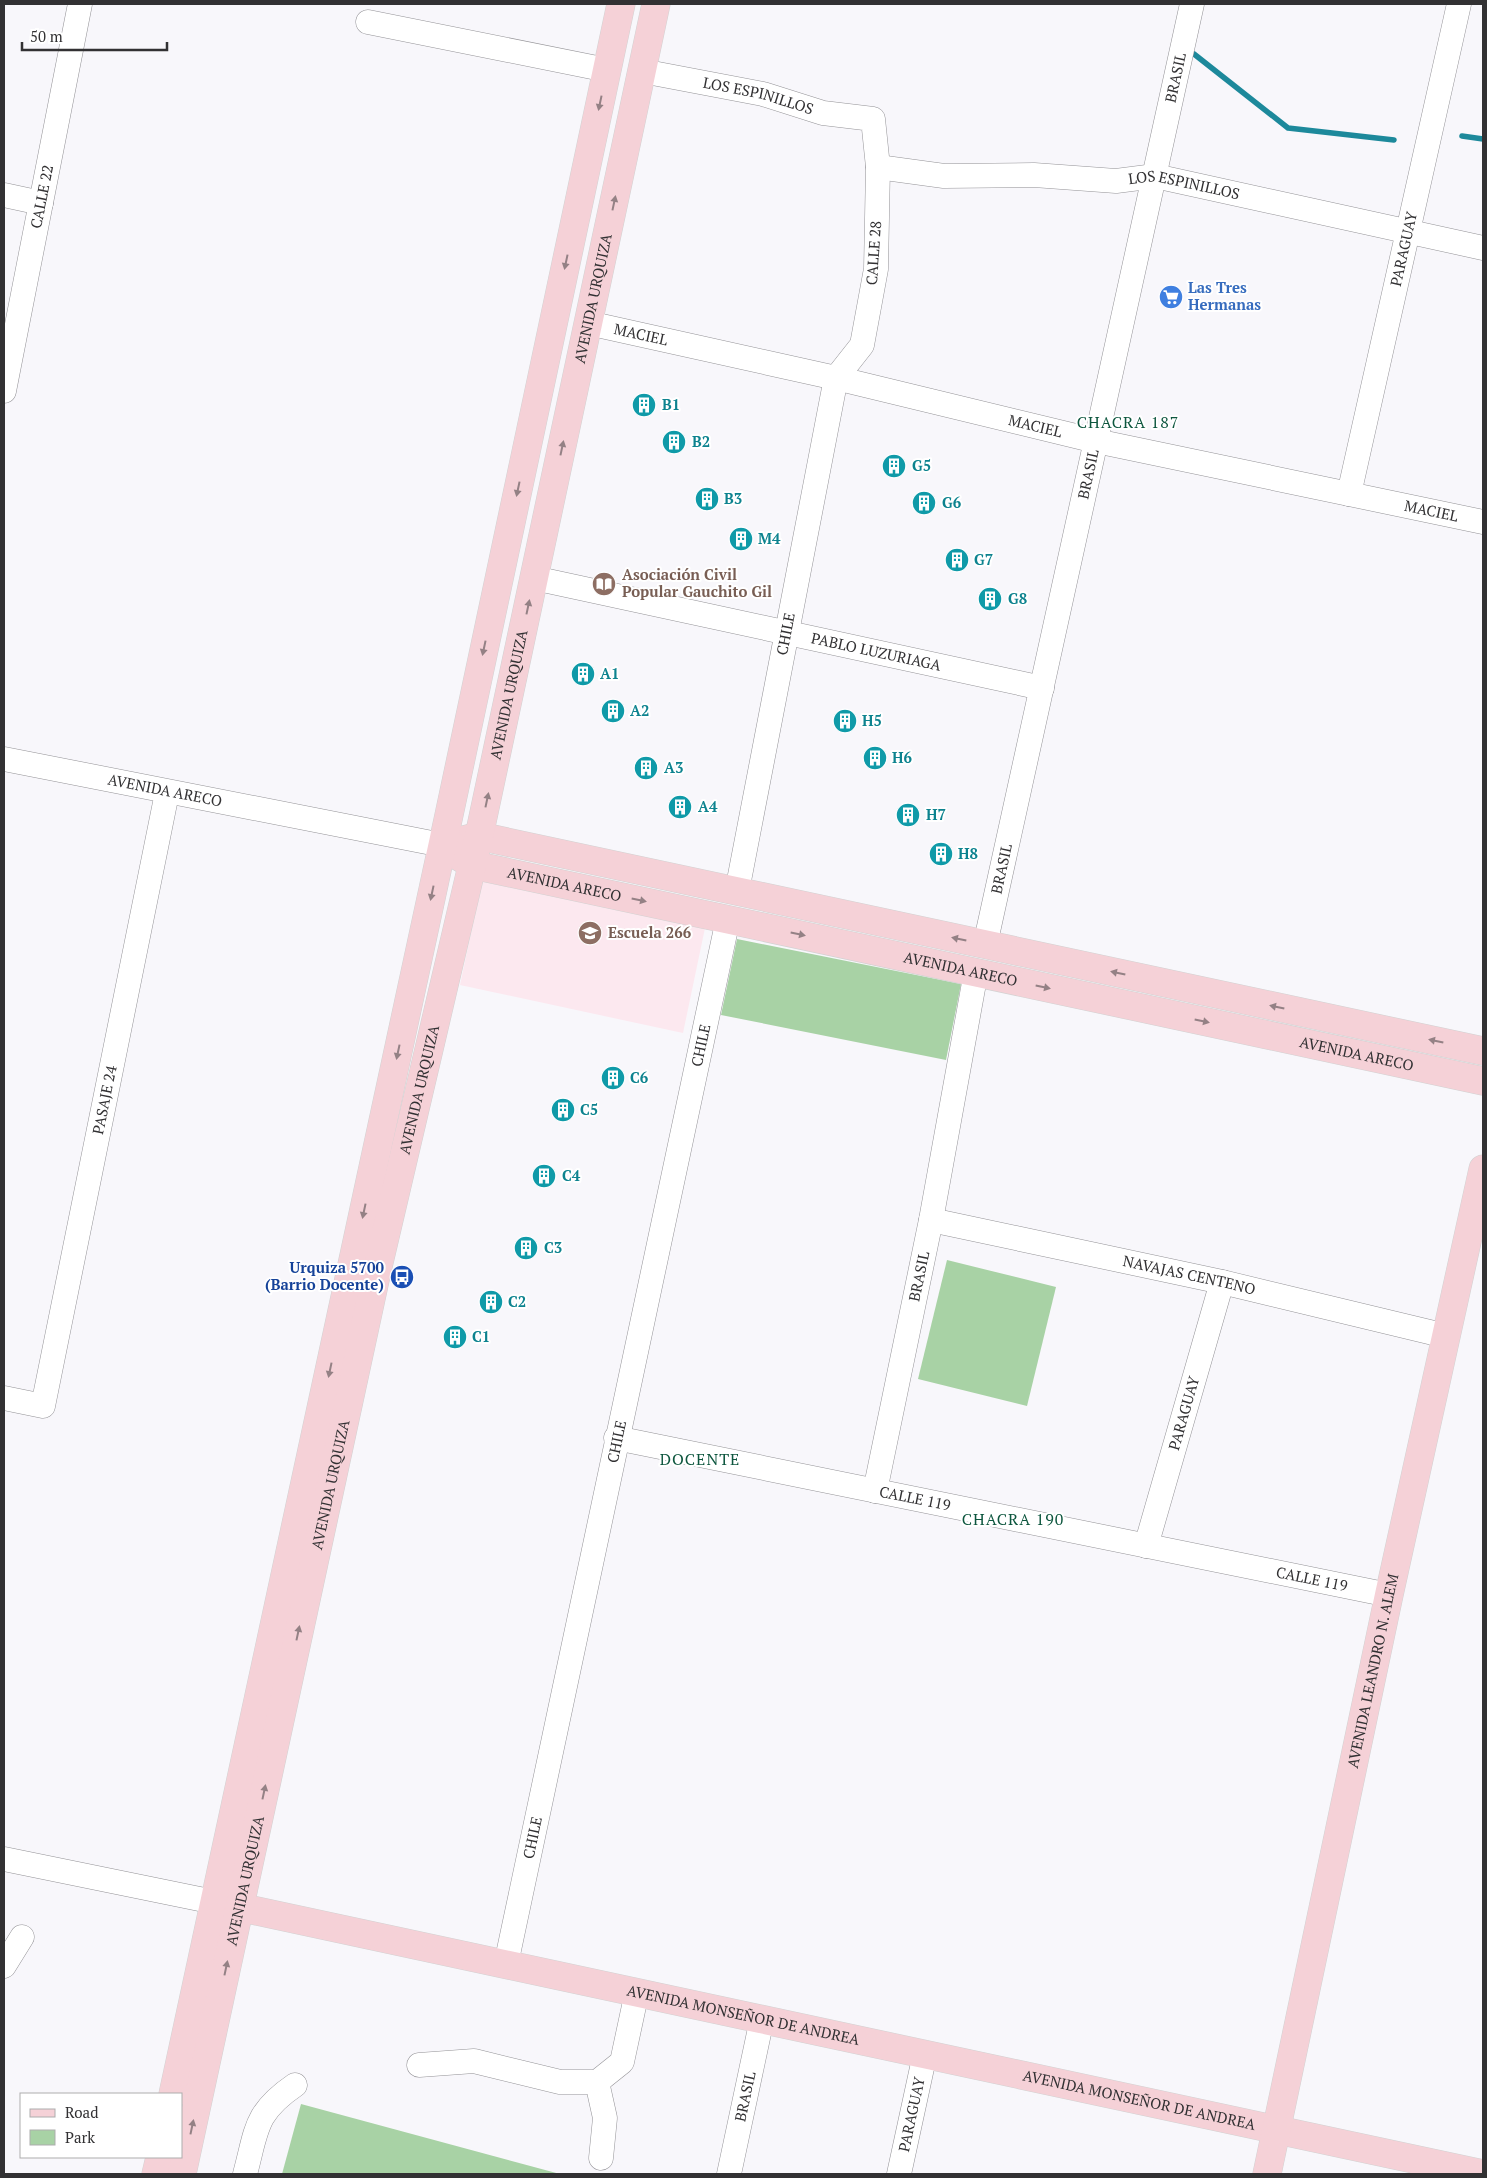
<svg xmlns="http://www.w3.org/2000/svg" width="1487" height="2178" viewBox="0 0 1487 2178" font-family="'PT Serif',serif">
<rect width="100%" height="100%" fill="#f8f7fb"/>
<polygon fill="#fce8ef" points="482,880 705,928 683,1033 460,985"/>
<g fill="#a8d2a5">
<polygon points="737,939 961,984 946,1060 721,1015"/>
<polygon points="947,1260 1056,1287 1027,1406 918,1379"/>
<polygon points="301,2104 560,2174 282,2174"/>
</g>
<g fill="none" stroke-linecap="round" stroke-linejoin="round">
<g stroke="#1d899b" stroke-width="5.5">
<polyline points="1194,54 1288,128 1394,140"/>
<polyline points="1462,136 1483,139"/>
</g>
<g stroke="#949397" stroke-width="25">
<g id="minor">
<polyline points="368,22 607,70"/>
<path id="s1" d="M642,71l121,23 60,19 50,6 5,48 -2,102 -14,76 -26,33 -99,513"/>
<path id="s2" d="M878,167l66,9 90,-1 82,6 39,-5 328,72"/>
<polyline points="4,195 41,203"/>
<path id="s3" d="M588,323l248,55 260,63 387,81"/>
<path id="s4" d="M4,391l76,-387"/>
<path id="s5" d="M1349,494l110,-490"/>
<path id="s6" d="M534,578l508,110"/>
<path id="s7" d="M4,759l438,86"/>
<path id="s8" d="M985,945l207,-941"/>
<path id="s9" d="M931,1220l291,62 224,54"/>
<path id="s10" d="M4,1398l39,8 124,-613"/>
<path id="s11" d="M616,1438l773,157"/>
<path id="s12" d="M875,1491l56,-271 45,-248"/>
<path id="s13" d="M1146,1546l76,-264"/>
<polyline points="4,1859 224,1904"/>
<path id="s14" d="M506,1964l222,-1045"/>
<polyline points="4,1966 22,1937"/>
<polyline points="419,2065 474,2061 560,2082 597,2082 622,2062 637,1992"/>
<polyline points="597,2082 605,2118 601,2158"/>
<path d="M245,2174c12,-44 9,-61 50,-89"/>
<path id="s15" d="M729,2174l33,-155"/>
<path id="s16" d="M899,2174l26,-120"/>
</g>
</g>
<g stroke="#d2d2d2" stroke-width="29">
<g id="major">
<polyline points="463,840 479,836 1483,1051"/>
<path id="s17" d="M458,856l15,9 1010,216"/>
<path id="s18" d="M224,1904l1259,270"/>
<polyline points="173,2094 449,815 621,4"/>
<polyline points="156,2174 160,2157"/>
<path id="s19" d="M182,2174l195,-903 102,-435 177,-832"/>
<path id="s20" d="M1267,2174l122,-579 94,-426"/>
</g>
</g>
<use href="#minor" stroke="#fff" stroke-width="24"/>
<use href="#major" stroke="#f5d1d7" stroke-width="28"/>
</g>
<defs><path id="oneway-solid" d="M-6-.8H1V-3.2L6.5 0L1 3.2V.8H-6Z" transform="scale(1.25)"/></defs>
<g fill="#948185">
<use href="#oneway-solid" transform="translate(600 103) rotate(102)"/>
<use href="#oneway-solid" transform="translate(614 203) rotate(-78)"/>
<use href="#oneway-solid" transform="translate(566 262) rotate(102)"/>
<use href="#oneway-solid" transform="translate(562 448) rotate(-78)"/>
<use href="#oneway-solid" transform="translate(518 489) rotate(102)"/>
<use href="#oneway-solid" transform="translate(528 607) rotate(-78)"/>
<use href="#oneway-solid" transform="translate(484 648) rotate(102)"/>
<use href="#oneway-solid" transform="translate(487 800) rotate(-78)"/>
<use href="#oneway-solid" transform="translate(432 893) rotate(102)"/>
<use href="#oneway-solid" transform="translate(639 900) rotate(12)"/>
<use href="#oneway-solid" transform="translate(798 934) rotate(12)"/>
<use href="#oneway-solid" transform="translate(959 939) rotate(-168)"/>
<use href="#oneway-solid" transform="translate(1118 973) rotate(-168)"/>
<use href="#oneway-solid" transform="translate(1043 987) rotate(12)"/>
<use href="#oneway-solid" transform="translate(1277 1007) rotate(-168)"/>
<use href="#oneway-solid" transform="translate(1202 1021) rotate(12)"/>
<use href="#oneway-solid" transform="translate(1436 1041) rotate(-168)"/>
<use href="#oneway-solid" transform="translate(398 1052) rotate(102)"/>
<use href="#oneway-solid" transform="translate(364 1211) rotate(102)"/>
<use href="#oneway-solid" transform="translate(330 1370) rotate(102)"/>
<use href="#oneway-solid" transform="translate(298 1633) rotate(-78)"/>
<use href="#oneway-solid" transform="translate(264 1792) rotate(-78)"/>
<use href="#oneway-solid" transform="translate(226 1968) rotate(-78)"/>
<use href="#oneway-solid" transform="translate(192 2127) rotate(-78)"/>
</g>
<defs>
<g id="supermarket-disc" transform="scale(1.25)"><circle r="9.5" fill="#3f7fe0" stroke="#fff"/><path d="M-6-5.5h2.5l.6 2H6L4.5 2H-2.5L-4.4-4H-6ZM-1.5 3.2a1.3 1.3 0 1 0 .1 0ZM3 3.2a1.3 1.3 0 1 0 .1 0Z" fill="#fff"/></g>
<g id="building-disc" transform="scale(1.25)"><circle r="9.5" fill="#0f9aa8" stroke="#fff"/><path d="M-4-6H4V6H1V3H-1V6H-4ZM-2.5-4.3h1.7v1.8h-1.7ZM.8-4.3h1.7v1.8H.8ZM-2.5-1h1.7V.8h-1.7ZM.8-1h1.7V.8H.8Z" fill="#fff"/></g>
<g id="library-disc" transform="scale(1.25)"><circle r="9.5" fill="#8d6e63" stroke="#fff"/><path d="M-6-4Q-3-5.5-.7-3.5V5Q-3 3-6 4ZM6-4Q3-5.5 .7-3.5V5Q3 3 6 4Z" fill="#fff"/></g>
<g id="school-disc" transform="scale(1.25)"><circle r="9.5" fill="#8d6e63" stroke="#fff"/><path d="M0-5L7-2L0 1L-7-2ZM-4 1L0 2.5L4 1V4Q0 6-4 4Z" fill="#fff"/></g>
<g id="bus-disc" transform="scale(1.25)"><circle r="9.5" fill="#1a4fb4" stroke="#fff"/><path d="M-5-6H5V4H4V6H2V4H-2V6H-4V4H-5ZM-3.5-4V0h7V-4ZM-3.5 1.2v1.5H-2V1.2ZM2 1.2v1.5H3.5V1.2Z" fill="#fff"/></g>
</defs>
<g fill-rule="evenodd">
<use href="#supermarket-disc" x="1171" y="297"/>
<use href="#building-disc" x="644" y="405"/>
<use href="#building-disc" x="674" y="442"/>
<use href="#building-disc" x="894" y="466"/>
<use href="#building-disc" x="707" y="499"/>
<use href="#building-disc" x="924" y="503"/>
<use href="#building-disc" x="741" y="539"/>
<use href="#building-disc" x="957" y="560"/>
<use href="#library-disc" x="604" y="584"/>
<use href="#building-disc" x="990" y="599"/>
<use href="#building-disc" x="583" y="674"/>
<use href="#building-disc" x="613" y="711"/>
<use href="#building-disc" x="845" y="721"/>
<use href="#building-disc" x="875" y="758"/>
<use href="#building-disc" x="646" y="768"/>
<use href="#building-disc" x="680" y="807"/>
<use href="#building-disc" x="908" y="815"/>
<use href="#building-disc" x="941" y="854"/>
<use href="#school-disc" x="590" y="933"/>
<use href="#building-disc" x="613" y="1078"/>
<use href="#building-disc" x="563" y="1110"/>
<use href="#building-disc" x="544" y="1176"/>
<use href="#building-disc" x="526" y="1248"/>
<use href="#bus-disc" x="402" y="1277"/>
<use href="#building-disc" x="491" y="1302"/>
<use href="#building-disc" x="455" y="1337"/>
</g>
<g text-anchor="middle" stroke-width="4" stroke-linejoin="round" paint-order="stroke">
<g font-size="15" fill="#323133" stroke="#fff">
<text dy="5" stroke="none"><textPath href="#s8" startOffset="888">BRASIL</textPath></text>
<text dy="5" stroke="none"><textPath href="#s1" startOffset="119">LOS ESPINILLOS</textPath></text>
<text dy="5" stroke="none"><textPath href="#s2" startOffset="308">LOS ESPINILLOS</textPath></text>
<text dy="5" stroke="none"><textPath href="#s4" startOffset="198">CALLE 22</textPath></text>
<text dy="5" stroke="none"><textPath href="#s5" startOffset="251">PARAGUAY</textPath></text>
<text transform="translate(874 253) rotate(-86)" y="5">CALLE 28</text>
<text dy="5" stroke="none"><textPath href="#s19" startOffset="1920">AVENIDA URQUIZA</textPath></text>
<text dy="5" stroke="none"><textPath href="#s3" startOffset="54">MACIEL</textPath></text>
<text dy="5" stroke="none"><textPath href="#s3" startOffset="459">MACIEL</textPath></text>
<text dy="5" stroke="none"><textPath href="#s8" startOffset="482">BRASIL</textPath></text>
<text dy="5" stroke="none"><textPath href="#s3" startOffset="864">MACIEL</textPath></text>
<text transform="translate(786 634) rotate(-79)" y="5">CHILE</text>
<text dy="5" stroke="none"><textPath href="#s6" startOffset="350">PABLO LUZURIAGA</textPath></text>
<text dy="5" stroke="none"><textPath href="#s19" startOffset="1515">AVENIDA URQUIZA</textPath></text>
<text dy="5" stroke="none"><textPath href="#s7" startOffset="164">AVENIDA ARECO</textPath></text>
<text dy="5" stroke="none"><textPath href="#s8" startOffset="78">BRASIL</textPath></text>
<text dy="5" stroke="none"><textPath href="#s17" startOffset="111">AVENIDA ARECO</textPath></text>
<text dy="5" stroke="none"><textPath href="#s17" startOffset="516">AVENIDA ARECO</textPath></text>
<text dy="5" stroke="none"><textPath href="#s14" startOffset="939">CHILE</textPath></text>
<text dy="5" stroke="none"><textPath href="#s17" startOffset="921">AVENIDA ARECO</textPath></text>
<text dy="5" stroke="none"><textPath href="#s19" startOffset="1110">AVENIDA URQUIZA</textPath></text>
<text dy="5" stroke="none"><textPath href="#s10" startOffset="352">PASAJE 24</textPath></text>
<text dy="5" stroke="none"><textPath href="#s12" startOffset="219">BRASIL</textPath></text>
<text dy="5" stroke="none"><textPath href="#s9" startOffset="264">NAVAJAS CENTENO</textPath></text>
<text dy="5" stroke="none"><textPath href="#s13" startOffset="138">PARAGUAY</textPath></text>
<text dy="5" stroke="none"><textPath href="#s14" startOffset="534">CHILE</textPath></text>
<text dy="5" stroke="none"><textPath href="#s19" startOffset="705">AVENIDA URQUIZA</textPath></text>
<text dy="5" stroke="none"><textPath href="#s11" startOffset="305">CALLE 119</textPath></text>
<text dy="5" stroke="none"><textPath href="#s11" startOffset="710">CALLE 119</textPath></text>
<text dy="5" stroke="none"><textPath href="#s20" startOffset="514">AVENIDA LEANDRO N. ALEM</textPath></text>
<text dy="5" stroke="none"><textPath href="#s14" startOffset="129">CHILE</textPath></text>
<text dy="5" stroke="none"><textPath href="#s19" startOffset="300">AVENIDA URQUIZA</textPath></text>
<text dy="5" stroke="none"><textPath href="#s18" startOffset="531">AVENIDA MONSEÑOR DE ANDREA</textPath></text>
<text dy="5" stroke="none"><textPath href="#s15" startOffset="79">BRASIL</textPath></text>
<text dy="5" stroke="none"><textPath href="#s18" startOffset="936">AVENIDA MONSEÑOR DE ANDREA</textPath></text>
<text dy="5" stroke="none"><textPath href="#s16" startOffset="61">PARAGUAY</textPath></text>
</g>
<g font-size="15" font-weight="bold" fill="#366cbe" stroke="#fff" text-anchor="start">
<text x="1188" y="293">Las Tres<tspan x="1188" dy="17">Hermanas</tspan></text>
</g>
<g font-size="15" font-weight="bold" fill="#0d838f" stroke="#fff" text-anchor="start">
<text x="662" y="410">B1</text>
<text x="692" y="447">B2</text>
<text x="912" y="471">G5</text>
<text x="724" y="504">B3</text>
<text x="942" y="508">G6</text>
<text x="758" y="544">M4</text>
<text x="974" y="565">G7</text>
<text x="1008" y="604">G8</text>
<text x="600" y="679">A1</text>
<text x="630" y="716">A2</text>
<text x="862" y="726">H5</text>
<text x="892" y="763">H6</text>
<text x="664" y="773">A3</text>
<text x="698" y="812">A4</text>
<text x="926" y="820">H7</text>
<text x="958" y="859">H8</text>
<text x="630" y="1083">C6</text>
<text x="580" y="1115">C5</text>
<text x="562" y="1181">C4</text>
<text x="544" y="1253">C3</text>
<text x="508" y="1307">C2</text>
<text x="472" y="1342">C1</text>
</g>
<g font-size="15" font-weight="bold" fill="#785e54" stroke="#fff" text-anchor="start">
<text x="622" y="580">Asociación Civil<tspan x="622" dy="17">Popular Gauchito Gil</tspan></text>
<text x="608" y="938">Escuela 266</text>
</g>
<g font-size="15" font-weight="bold" fill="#164399" stroke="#fff" text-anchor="end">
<text x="384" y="1273">Urquiza 5700<tspan x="384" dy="17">(Barrio Docente)</tspan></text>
</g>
<g font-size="16" letter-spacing="1" fill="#0d563e" stroke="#fff">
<text x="1128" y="428">CHACRA 187</text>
<text x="700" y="1465">DOCENTE</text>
<text x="1013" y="1525">CHACRA 190</text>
</g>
</g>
<rect width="1487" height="2178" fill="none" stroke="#323133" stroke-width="10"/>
<rect x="20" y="2093" width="162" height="65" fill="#ffffff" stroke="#adadad"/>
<rect x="30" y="2109" width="25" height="8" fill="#f5d1d7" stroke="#adadad"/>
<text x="65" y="2118" font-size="15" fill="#323133">Road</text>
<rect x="30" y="2130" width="25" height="15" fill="#a8d2a5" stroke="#adadad"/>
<text x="65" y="2143" font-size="15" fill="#323133">Park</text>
<path d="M22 42v8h145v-8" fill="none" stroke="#323133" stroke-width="2.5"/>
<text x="30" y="42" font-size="15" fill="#323133" stroke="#ffffff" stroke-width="4" paint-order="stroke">50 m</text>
</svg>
